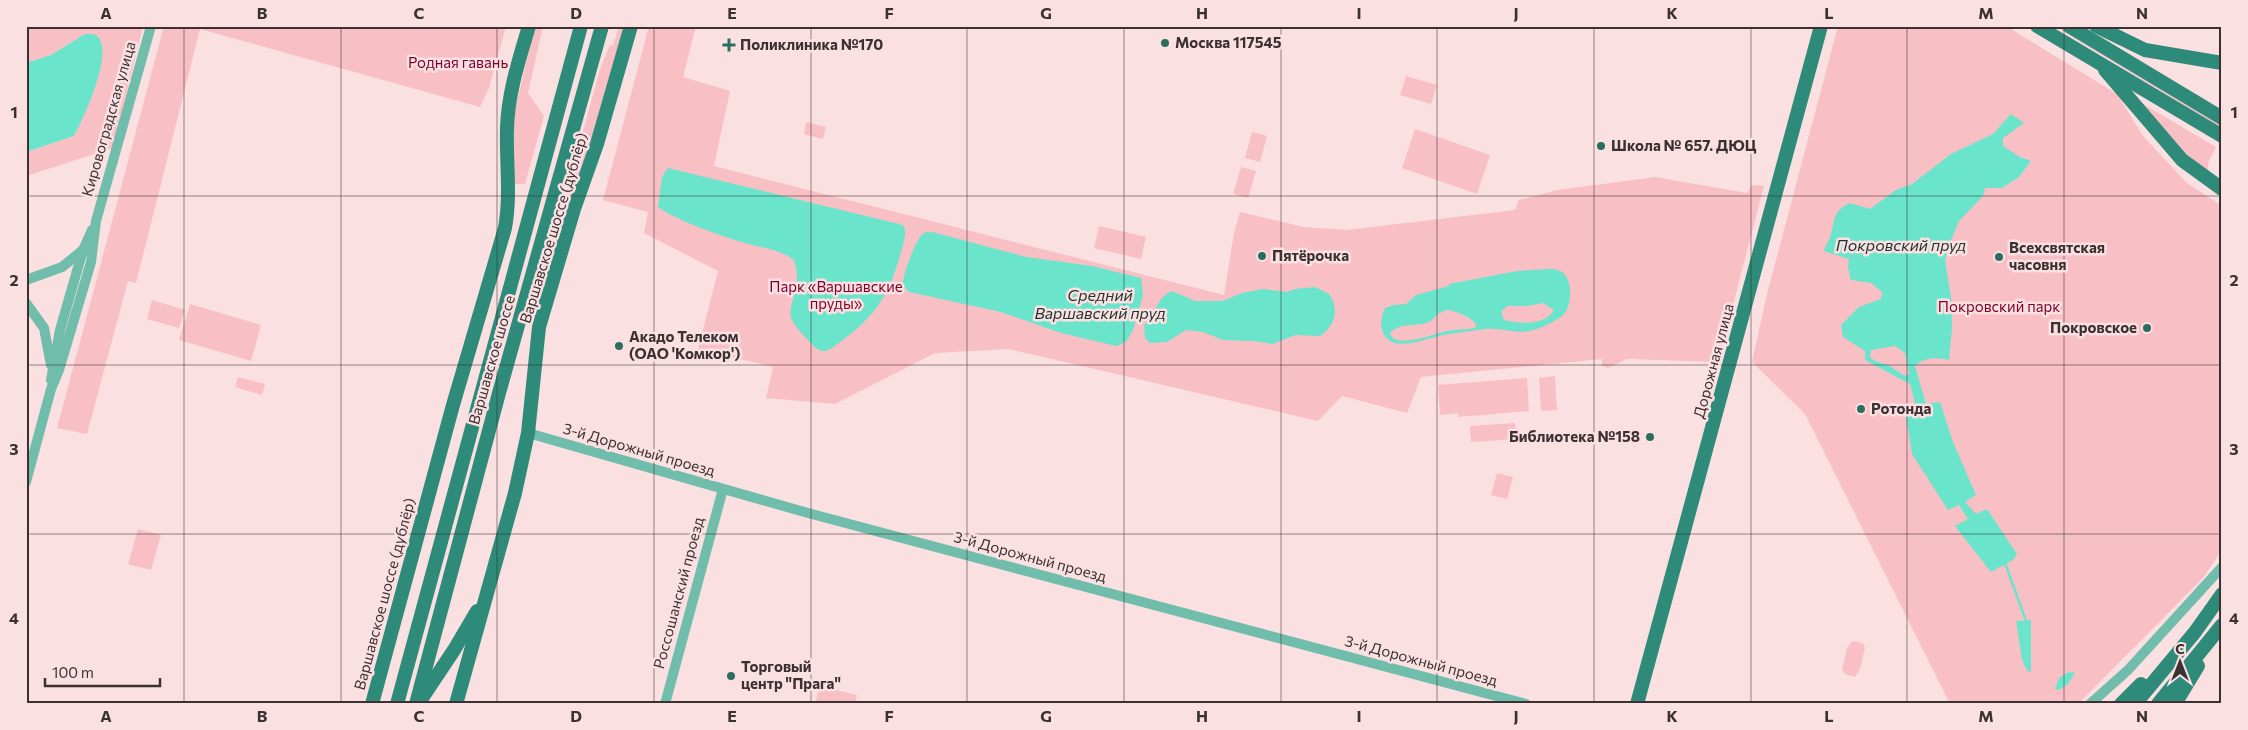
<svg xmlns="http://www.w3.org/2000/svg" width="2248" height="730" viewBox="0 0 2248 730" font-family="Commissioner,sans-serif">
<rect width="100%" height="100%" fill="#fbe0e2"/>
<g fill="#f8bfc5">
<polygon points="26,26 143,26 113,148 26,176 26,152 74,136 85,34 51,55 26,63"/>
<polygon points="164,26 506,26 489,88 480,107 200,29 136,283 128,281 87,434 57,428"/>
<polygon points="535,26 543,26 528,93 544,116 525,184 515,184 513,123 515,110"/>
<polygon points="619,26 626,26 549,277 548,260 600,69 610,45 613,46"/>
<polygon points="649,26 696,26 683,77 730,91 714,166 1224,295 1234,233 1240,212 1304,227 1347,230 1515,210 1519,200 1558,190 1655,177 1747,193 1752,185 1764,186 1718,362 1627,359 1608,368 1602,366 1602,359 1421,377 1407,413 1342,396 1318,421 1008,349 935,353 835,404 766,398 773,367 698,349 718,271 644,233 648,212 603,200"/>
<polygon points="1838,26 2006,26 2117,94 2143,136 2187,183 2222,206 2222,550 2203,578 2078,704 1950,704 1805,414 1752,362 1767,294"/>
<polygon points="2054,26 2058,26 2222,124 2222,128"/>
<polygon points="1406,76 1437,85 1431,104 1400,95"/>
<polygon points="2138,101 2216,147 2208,163 2208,173 2194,164"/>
<polygon points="806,122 826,127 823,139 804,134"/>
<polygon points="1415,129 1490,155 1477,194 1402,168"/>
<polygon points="1252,132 1267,136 1260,162 1245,158"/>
<polygon points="1241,167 1256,171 1248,198 1233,194"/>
<polygon points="1099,226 1146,237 1141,259 1094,248"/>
<polygon points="152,300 185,310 179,328 147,319"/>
<polygon points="190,304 261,325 251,361 179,340"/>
<polygon points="1555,376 1557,410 1541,411 1539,378"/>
<polygon points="238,377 265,384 262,395 235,387"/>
<polygon points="1527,378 1529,411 1458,417 1458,413 1440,415 1438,385"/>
<polygon points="1515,423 1516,439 1471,442 1470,426"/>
<polygon points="1497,473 1513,477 1507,499 1491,495"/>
<polygon points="138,529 161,535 151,570 128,564"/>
<polygon points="1852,641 1863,643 1865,648 1860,669 1855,677 1845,674 1842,669 1847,648"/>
<polygon points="820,686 857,695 855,704 815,704"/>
</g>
<g fill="#6ae5cc" fill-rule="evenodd">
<path d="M85,34c5,0 11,-1 14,4 13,19 -15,80 -25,98l-48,16v-89l25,-8z"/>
<path d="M2011,114l13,9 -21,15v8l17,11 11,4 -12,16 -17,11h-17l-2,8 -24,25 -10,24 -4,15 7,44v24l-3,32c-12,-3 -25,-3 -34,6l11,38 14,-2 13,40 23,53 -11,7 11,12 11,-5 30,45 -4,6 -22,12 -36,-46 13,-7 -9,-14 -11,5 -36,-56 -7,-44 11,-3 -6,-23 -45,-24v-9l-22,-14 -2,-12 18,-18 22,-8 1,-7 -11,-9 -20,-3 -3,-12 1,-9 -25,-8c1,-5 3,-7 5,-11 7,-17 1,-28 21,-37l20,6 26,-19 16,-6 39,-30 42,-20zM1895,346l10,7 4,21 -4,2 -17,-11 -13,-4 -5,-4 1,-7z"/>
<path d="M668,168l235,57c5,8 0,18 -2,27 -10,37 -22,60 -53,84 -7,5 -14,12 -22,15 -9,1 -13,-6 -19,-12 -5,-6 -12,-12 -15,-19 -7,-12 13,-37 1,-61 -15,-10 -32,-11 -48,-16 -24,-7 -67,-22 -87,-36l4,-30z"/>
<path d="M932,232l94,25 66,9 49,12 2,17 -10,35 -7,12 -10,4 -55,-13 -60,-21 -92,-20c-3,-3 -6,-5 -6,-10 1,-10 13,-44 21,-49 3,-1 5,-1 8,-1z"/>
<path d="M1548,269c5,0 10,0 14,3 11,7 10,34 2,42 -6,6 -19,12 -27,15 -20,7 -33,-2 -52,0 -14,2 -28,4 -42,6 -17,3 -53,21 -61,-5 -2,-7 0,-15 3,-22l9,-3 12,-1 10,-9 33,-9v-2l68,-13zM1543,303l11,7c-8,16 -36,14 -50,10l-3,-8 6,-6h21zM1447,310c9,1 24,7 29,14l-1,4c-9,2 -19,1 -28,3 -11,2 -55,20 -57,1l11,-6 22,-2 8,-3 8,-8z"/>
<path d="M1315,287l14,7c11,15 6,32 -9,42l-25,-1 -22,9 -20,-3 -30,-1 -20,-8 -17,-2 -19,12 -17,1 -5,-5 -1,-13c14,-12 11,-27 28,-34l23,10h28l19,-8 21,-4 24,3 8,-3z"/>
<polygon points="2031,620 2031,671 2028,672 2022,660 2016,621"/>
<polygon points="2069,672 2075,673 2069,683 2059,690 2055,689 2059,678"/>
</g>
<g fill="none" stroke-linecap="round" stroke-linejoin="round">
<polyline stroke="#6ae5cc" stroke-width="2.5" points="2005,563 2026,621"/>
<g stroke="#71bdac" stroke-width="10">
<polyline points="26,280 62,267 83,250"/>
<polyline points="26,303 44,328 51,365"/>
<polyline points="51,380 60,330 83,250 92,230"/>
<polyline points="528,433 808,513 1526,704"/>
<polyline points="26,482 51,389 59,370 91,262 96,221 151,26"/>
<polyline points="665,704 723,489"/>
<polyline points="2090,704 2128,670 2222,567"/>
</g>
<g stroke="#2e8b79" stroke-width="14">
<polyline points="2037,26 2222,136"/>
<polyline points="2069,26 2222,118"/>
<polyline points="2096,26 2145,50 2222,63"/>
<polyline points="2105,70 2182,160 2222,189"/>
<polyline points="541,304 543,260"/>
<polyline points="422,698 454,650 477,611"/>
<path d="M372,704l81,-299 52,-177c6,-33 1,-66 2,-100 1,-35 12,-68 22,-102"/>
<polyline points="397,704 581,26"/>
<polyline points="416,704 499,393 602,26"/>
<polyline points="456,704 515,493 528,433 539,327 574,209 597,144 631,26"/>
<polyline points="1637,704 1821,26"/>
<polyline points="2121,704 2141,684"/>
<polyline points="2135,704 2195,632 2222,594"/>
<polyline points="2158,704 2222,625"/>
<polyline points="2175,704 2198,666"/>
</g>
</g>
<path fill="none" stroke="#3b3132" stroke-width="1" stroke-opacity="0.55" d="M184,26v678M341,26v678M497,26v678M654,26v678M811,26v678M967,26v678M1124,26v678M1281,26v678M1437,26v678M1594,26v678M1751,26v678M1907,26v678M2064,26v678M26,196h2196M26,365h2196M26,534h2196"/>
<g fill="#2a6e60" stroke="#fbe0e2" stroke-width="2">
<circle cx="1165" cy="43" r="5"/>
<path d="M726.5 37.5h5v5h5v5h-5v5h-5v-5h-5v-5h5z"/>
<circle cx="1601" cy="146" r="5"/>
<circle cx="1262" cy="256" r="5"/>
<circle cx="1999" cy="257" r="5"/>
<circle cx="2147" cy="328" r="5"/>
<circle cx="619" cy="346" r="5"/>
<circle cx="1861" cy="409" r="5"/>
<circle cx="1650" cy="437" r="5"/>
<circle cx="731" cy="676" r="5"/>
</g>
<g text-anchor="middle" stroke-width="5" stroke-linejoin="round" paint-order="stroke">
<g font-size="15" font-weight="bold" fill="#3b3132" stroke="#fbe0e2" text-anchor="start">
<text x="1175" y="48">Москва 117545</text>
<text x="740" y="50">Поликлиника №170</text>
<text x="1611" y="151">Школа № 657. ДЮЦ</text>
<text x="2009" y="253">Всехсвятская<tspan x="2009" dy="17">часовня</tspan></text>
<text x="1272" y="261">Пятёрочка</text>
<text x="2137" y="333" text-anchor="end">Покровское</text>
<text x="629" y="342">Акадо Телеком<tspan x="629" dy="17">(ОАО 'Комкор')</tspan></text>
<text x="1871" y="414">Ротонда</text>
<text x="1640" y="442" text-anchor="end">Библиотека №158</text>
<text x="741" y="672">Торговый<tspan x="741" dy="17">центр "Прага"</tspan></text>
</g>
<g font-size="15" fill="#7a022b" stroke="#fbe0e2">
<text x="458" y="68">Родная гавань</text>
<text x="836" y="292">Парк «Варшавские<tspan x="836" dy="17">пруды»</tspan></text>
<text x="1999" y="312">Покровский парк</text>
</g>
<g font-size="15" fill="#3b3132" stroke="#fbe0e2">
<text transform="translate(109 119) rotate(-74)" y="5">Кировоградская улица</text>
<text transform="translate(554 228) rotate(-73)" y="5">Варшавское шоссе (дублёр)</text>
<text transform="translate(492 360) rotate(-74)" y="5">Варшавское шоссе</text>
<text transform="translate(1714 361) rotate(-75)" y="5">Дорожная улица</text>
<text transform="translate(639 450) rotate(16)" y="5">3-й Дорожный проезд</text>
<text transform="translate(1030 557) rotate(15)" y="5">3-й Дорожный проезд</text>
<text transform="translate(679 593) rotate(-75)" y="5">Россошанский проезд</text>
<text transform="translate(385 594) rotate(-75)" y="5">Варшавское шоссе (дублёр)</text>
<text transform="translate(1421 661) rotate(15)" y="5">3-й Дорожный проезд</text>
</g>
<g font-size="16" font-style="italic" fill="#1e342f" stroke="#fbe0e2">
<text x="1901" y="251">Покровский пруд</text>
<text x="1100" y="301">Средний<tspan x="1100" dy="18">Варшавский пруд</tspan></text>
</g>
</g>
<rect width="2248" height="730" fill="none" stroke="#fbe0e2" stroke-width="55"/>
<g transform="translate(2180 662)" stroke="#fbe0e2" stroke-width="4" paint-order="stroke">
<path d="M0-4L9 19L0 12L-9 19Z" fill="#3b3132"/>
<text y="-8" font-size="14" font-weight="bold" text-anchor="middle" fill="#3b3132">С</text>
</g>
<path d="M45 678v8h115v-8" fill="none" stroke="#3b3132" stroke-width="2.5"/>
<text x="52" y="678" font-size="15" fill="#3b3132" stroke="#fbe0e2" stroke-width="4" paint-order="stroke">100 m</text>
<rect x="28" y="28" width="2192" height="674" fill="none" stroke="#3b3132" stroke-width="2"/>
<g font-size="16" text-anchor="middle" font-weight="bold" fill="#3b3132">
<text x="106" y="19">A</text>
<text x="262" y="19">B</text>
<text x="419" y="19">C</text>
<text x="576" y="19">D</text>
<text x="732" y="19">E</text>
<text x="889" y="19">F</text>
<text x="1046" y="19">G</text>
<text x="1202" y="19">H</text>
<text x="1359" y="19">I</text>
<text x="1516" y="19">J</text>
<text x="1672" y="19">K</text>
<text x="1829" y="19">L</text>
<text x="1986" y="19">M</text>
<text x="2142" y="19">N</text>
<text x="14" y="118">1</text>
<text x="2234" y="118">1</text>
<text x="14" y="286">2</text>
<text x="2234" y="286">2</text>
<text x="14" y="455">3</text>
<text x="2234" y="455">3</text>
<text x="14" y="624">4</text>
<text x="2234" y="624">4</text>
<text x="106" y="722">A</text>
<text x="262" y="722">B</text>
<text x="419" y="722">C</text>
<text x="576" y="722">D</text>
<text x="732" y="722">E</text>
<text x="889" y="722">F</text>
<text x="1046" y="722">G</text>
<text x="1202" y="722">H</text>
<text x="1359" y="722">I</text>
<text x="1516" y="722">J</text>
<text x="1672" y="722">K</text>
<text x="1829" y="722">L</text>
<text x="1986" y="722">M</text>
<text x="2142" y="722">N</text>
</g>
</svg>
